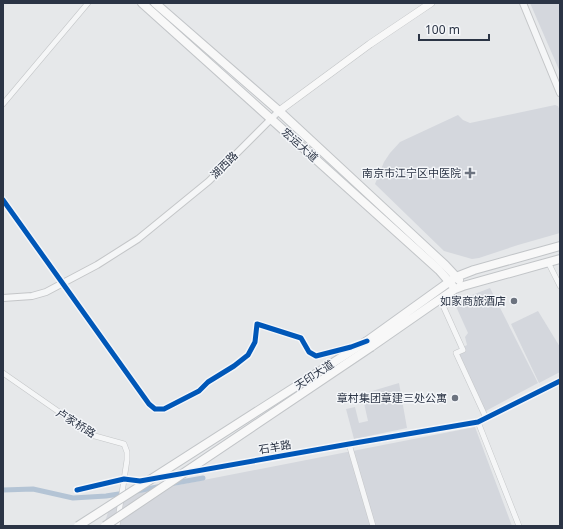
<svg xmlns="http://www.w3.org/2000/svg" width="563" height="529" viewBox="0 0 563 529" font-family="'Noto Sans','Noto Sans SC',sans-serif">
<rect width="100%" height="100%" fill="#e6e8ea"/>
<g fill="#d4d7dd">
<polygon points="530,3 560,3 560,72"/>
<polygon points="555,105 558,106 560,111 560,233 518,245 479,258 472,259 444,251 375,184 384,162 390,153 400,142 458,115 463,120 470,123"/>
<polygon points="490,288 538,383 482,413 453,352 467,345 465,337 468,333 454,302"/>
<polygon points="538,311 560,347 560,372 539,383 511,324"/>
<polygon points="399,383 407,428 354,439 346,409 355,407 359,423 368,421 362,394"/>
<polygon points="475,427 512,526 104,526 112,498"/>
</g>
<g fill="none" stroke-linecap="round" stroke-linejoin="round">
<g stroke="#b4c4d5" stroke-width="5">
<polyline points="170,484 203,478"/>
<polyline points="3,490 33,489 73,498 106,496 125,493"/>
<polyline points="137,491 162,486"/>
</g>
<g stroke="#c4c6c8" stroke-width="6">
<g id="minor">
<polyline points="3,104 88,3"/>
<polyline points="3,200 149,404 155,409 164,409 199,391 208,382 234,366 248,355 255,342 257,324 301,338 309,352 316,356 355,346"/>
<polyline points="548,262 560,286"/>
<polyline points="440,299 463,350 456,353 486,418"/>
<polyline points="3,373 85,430 95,436 124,444 127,452 127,460 117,526"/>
<polyline points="478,422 519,526"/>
<polyline points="349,444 373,526"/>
<polyline points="187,473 478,422 560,381"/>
<polyline points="156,479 179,474"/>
<polyline points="77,490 124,479 140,481 146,480"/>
</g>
</g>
<g stroke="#c4c6c8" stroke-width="8">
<g id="tertiary">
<polyline points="523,3 560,93"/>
<polyline points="3,298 32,296 46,292 97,265 138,239 209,181 279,111"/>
</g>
</g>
<g stroke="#c4c6c8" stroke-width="8">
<polyline id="secondary" points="279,111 370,44 431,3"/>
</g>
<g stroke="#c2c5c8" stroke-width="10">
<g id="primary">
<polyline points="142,3 439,270 452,285"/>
<polyline points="155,3 279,111 445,265 459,280"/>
<polyline points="560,246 474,270 456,277 367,341 371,347 430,306 455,289 463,286 560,259"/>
</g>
</g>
<use href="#minor" stroke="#f5f6f7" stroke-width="5"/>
<use href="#tertiary" stroke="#f5f6f7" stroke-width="6"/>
<use href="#secondary" stroke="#f8f8f8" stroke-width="7"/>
<use href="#primary" stroke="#f8f8f8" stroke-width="8"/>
<g stroke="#c2c5c8" stroke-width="10" stroke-linecap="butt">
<g id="primary-bridge">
<polyline points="78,526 367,341"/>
<polyline points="105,526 371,347"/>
</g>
</g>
<use href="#primary-bridge" stroke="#f8f8f8" stroke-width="8"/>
<g stroke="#f4f6f9" stroke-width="8">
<g id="cycleway">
<polyline points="3,200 149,404 155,409 164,409 199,391 208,382 234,366 248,355 255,342 257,324 301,338 309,352 316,356 351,347 367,341"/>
<polyline points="77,490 124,479 140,481 349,444 478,422 560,381"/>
</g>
</g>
<use href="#cycleway" stroke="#0057b8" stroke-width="5"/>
</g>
<g fill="#6c737f" stroke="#f4f6f9" stroke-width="1.5">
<path d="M468 167h4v4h4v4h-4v4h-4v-4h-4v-4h4z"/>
<circle cx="514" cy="301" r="4"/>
<circle cx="455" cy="398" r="4"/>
</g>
<g text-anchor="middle" stroke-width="3" stroke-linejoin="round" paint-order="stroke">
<g font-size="11" fill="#2b3445" stroke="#f4f6f9">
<text transform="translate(300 145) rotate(42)" y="4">宏运大道</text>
<text transform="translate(224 165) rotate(-45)" y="4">湖西路</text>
<text transform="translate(314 375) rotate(-33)" y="4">天印大道</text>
<text transform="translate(76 423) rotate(32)" y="4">卢家桥路</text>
<text transform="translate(275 447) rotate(-10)" y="4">石羊路</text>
</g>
<g font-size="11" fill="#2b3445" stroke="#f4f6f9" text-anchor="end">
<text x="461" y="177">南京市江宁区中医院</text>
<text x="506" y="305">如家商旅酒店</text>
<text x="447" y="402">章村集团章建三处公寓</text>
</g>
</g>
<rect width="563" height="529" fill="none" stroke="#2b3445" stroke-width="8"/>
<path d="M419 34v6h70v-6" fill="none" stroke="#2b3445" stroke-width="2"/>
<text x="425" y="34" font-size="12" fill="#2b3445" stroke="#f4f6f9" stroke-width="3" paint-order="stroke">100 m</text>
</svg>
